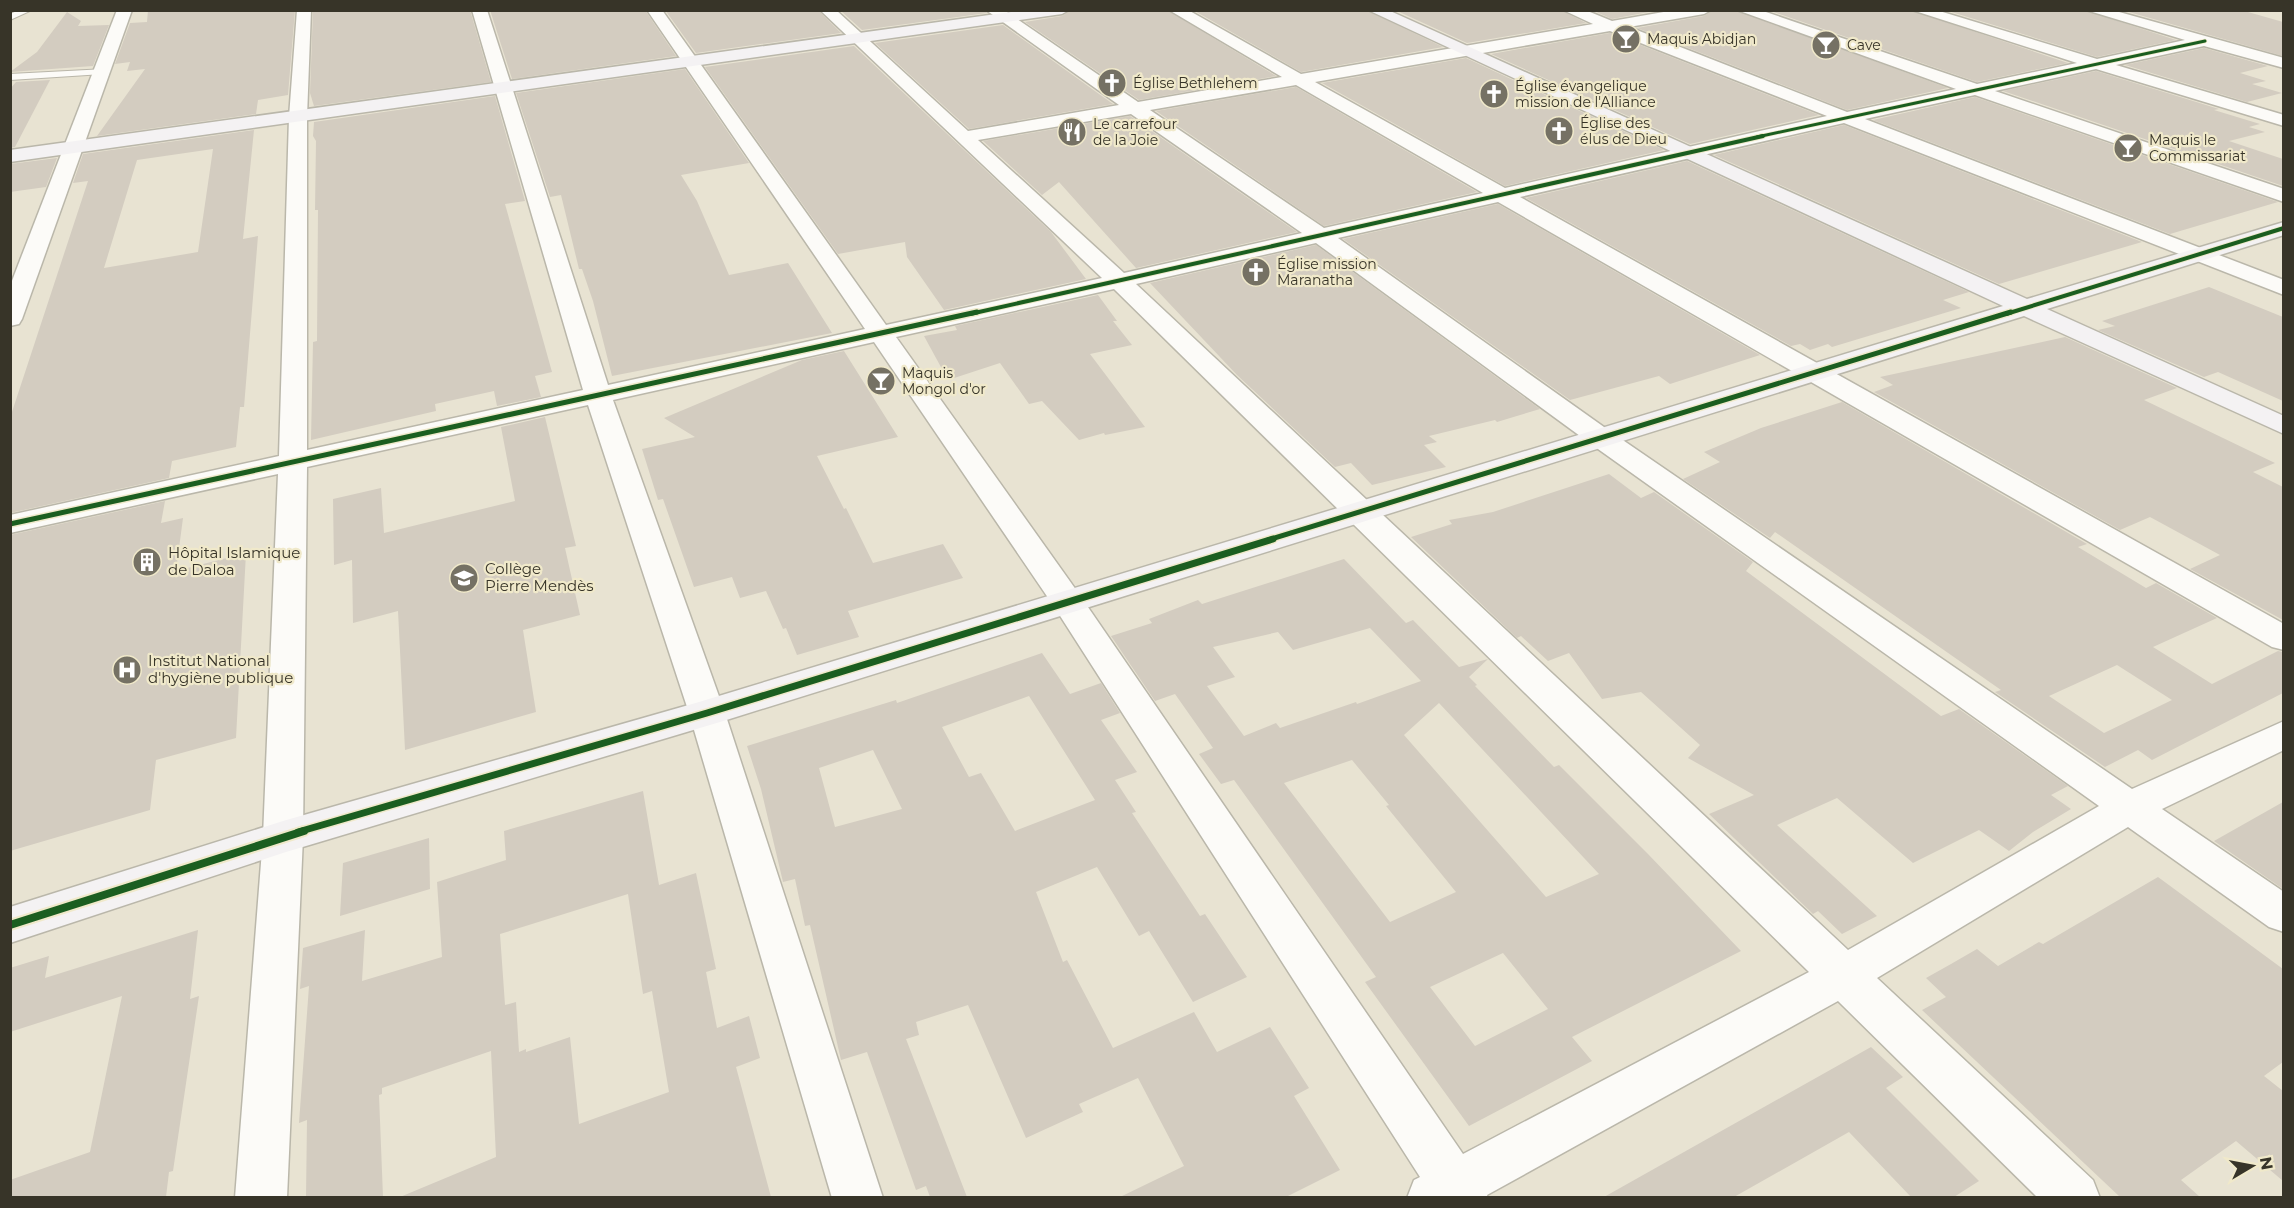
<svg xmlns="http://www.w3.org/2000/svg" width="2294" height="1208" viewBox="0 0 2294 1208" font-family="Montserrat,sans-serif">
<rect width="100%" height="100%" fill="#e8e3d2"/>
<g fill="#d3ccc0" fill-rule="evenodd">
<polygon points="148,10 295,10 288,95 258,100 256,114 97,136 145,69 127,71 130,62 115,64 130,23 147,22"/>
<polygon points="313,10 470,10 491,82 314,106 310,93"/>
<polygon points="490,10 645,10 676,56 512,79"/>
<polygon points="665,10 818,10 841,33 696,53"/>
<polygon points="840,10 984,10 987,13 862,30"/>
<polygon points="1071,10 1167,10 1276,76 1139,100 1025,22 1062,16"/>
<polygon points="1193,10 1366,10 1443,47 1301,72"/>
<polygon points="1395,10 1561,10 1586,23 1467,43"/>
<polygon points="1592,10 1659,10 1612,19"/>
<polygon points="1713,10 1735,10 1948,88 1847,110 1637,28 1704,16"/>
<polygon points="1768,10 1910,10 2068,63 1977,82"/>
<polygon points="1945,10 2084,10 2176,40 2097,57"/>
<polygon points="2122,10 2241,10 2283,22 2283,56"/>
<polygon points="67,12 81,21 78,26 109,25 93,66 10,72 37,52"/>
<polygon points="1003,25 1113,104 969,129 875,43"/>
<polygon points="1610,33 1819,115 1690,144 1491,54"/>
<polygon points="854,46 1051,232 1086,279 944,310 907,257 905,242 838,254 705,67"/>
<polygon points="2204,48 2268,66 2240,73 2266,81 2252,84 2282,93 2247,102 2125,65"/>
<polygon points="1466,58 1664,150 1505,186 1322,83"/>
<polygon points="685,69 749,163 681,175 697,201 729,275 788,263 832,333 612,376 593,301 582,269 579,269 561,195 550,197 516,93"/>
<polygon points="2096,71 2219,109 2214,110 2260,124 2249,127 2265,132 2229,141 2283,159 2283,186 2003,91"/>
<polygon points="50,80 15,147 10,148 10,89 16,82"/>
<polygon points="1296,87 1477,192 1324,226 1156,111"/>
<polygon points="495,96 525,201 505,204 552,372 535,376 541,397 497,406 494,391 435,404 436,411 311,440 313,342 317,341 318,210 315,210 316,141 313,136 314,122"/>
<polygon points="1975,97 2278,202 2170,234 1873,120"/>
<polygon points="1130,116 1297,232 1136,268 1059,182 1042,195 983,141"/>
<polygon points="1844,125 2142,242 1999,284 1714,155"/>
<path d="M254,130l-11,109 15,-3 -14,171h-4l-4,40 -64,14 -3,17 -159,35v-95l78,-237 -15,2 10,-29zM213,149l-15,103 -94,16 33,-108z"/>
<polygon points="57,158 46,187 10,192 10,164"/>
<polygon points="1687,161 1969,292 1943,300 1961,308 1832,347 1828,344 1810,350 1800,344 1791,346 1526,198"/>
<polygon points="1498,204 1760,355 1670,384 1659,376 1570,400 1343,239"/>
<polygon points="1316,245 1540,409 1497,422 1495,420 1429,436 1437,442 1424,445 1446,467 1372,485 1351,463 1335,467 1237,375 1150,283"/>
<polygon points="2209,287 2283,317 2283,401 2218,372 2204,377 2098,330 2115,326 2102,321"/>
<polygon points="1098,295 1117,321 1113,321 1132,345 1090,354 1145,427 1105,435 1104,433 1079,440 1042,401 1029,404 1000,363 948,380 924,336 957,330 955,326"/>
<polygon points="2065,337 2177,388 2144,400 2275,463 2253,472 2283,487 2283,620 2190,569 2220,555 2150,517 2120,530 1874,392 1893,385 1880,377"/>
<polygon points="844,351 898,437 817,456 844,509 846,508 873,563 943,544 963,578 848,611 859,637 797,655 786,628 783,629 766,591 740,598 732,577 694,587 663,499 658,500 642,449 695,437 664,418 802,360"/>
<path d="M1842,402l245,142 -9,3 68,41 10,-5 61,35 -64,29 59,37 66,-33 5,1v41l-131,67 -14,-10 -33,17 -110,-75 6,-2 -226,-158 -5,6 -87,-59 37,-17 -16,-10 57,-24zM2117,665l55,35 -68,33 -55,-37z"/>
<polygon points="545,417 576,546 565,548 580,615 523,630 536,712 405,750 398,611 353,623 352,560 334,565 333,499 381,488 384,533 515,501 501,427"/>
<polygon points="1609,474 1641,498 1654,492 1753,562 1746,571 1941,716 1959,709 2068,786 2051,795 2071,809 2033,832 2009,851 1979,830 1913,863 1837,798 1777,825 1877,916 1842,934 1818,911 1813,914 1709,814 1754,795 1688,758 1700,745 1641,692 1602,699 1569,653 1548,661 1521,636 1517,638 1411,537 1452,524 1449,520 1493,512"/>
<polygon points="165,501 161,523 183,518 176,571 246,553 236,738 156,760 150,810 10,851 10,535"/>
<path d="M1344,559l62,64 7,-3 46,47 29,-8 -19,18 8,8 -2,1 79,81 5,-2 89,89 93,97 -169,86 20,24 -123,65 -104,-144 11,-5 -142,-197 -13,4 -22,-30 14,-6 -38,-54 -20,7 -44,-65 41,-13 -3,-4 49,-19 4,4zM1370,628l51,53 -64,23 -1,-2 -76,26 -4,-5 -32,13 -37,-50 28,-9 -22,-30 65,-15 15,18zM1439,703l160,171 -53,23 -142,-162zM1352,760l37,45 -3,1 70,86 -66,30 -106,-139zM1503,953l45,56 -73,37 -45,-59z"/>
<path d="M1042,653l28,41 31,-11 19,30 -19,7 36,52 -22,8 21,32 -4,1 68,103 5,-2 42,63 -54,25 -44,-71 -10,5 -42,-69 -61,25 27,70 4,-2 46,88 81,-36 23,40 53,-25 39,61 -15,8 46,74 -54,27h-166l64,-31 -46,-88 -59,26 4,8 -57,26 -58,-133 -52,17 3,13 -13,4 61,158h-37l-4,-11 -10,4 -49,-138 -26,8 -31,-135 -5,1 -10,-47 -12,3 -22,-93 -14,-43 149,-46 1,3zM1029,696l66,104 -80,31 -34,-58 -12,4 -27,-50zM873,750l29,59 -67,18 -16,-59z"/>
<path d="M643,791l16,94 37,-12 20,96 -10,3 11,56 32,-12 11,42 -24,9 35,130h-371l96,-40 -5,-106 -109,37v6l-3,1 4,102h-77l1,-77 -8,3 10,-137 -9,3 3,-41 62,-18 -3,51 80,-24 -5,-75 69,-22 -2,-29zM628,894l15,100 9,-3 17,101 -90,32 -9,-87 -44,15v-3l-7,3 -3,-50 -11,3 -5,-71z"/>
<polygon points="2283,802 2283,889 2214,841"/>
<polygon points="429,838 430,889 340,916 343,863"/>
<polygon points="2158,877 2283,969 2283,1062 2264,1076 2283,1091 2283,1181 2236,1141 2181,1180 2200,1197 2120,1197 1922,1010 1946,997 1926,978 1951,964 1977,949 1998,966 2039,942 2043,944"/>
<polygon points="198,930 190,999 199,996 173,1171 169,1172 166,1197 10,1197 10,1180 90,1152 122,996 10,1032 10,968 49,956 45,978"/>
<polygon points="1871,1047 1903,1077 1886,1088 1979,1181 1954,1197 1911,1197 1849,1132 1734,1197 1604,1197"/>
</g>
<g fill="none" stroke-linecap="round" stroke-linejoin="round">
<g stroke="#bab7aa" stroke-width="2">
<g id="lane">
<polygon points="19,10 32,10 10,20 10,14"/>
<polygon points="106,69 108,71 103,74 10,80 10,74"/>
</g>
</g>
<g stroke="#bab7aa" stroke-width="3">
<g id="street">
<polygon points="117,10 132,10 22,319 19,324 10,326 10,286"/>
<path d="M297,10h14l-4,107v333l276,-60 -111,-380h15l121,375 257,-56 -218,-319h15l224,315 216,-47 -282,-268h16l132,121 151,-26 -133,-95h18l134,92 144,-25 -113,-67h19l113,64 292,-50 -30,-14h22l27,11 63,-11h36l-7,4 -75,13 218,85 109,-23 -219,-79h23l217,74 100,-21 -165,-53h24l161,49 88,-19 -99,-30h26l172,48v10l-80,-22 -88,19 168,50v11l-188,-57 -101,22 289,98v13l-309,-107 -110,24 419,161v15l-440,-172 -324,74 764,427v26l-12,-3 -774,-445 -160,36 273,194 521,357 152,-68v29l-122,59 122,83v40l-15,-5 -141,-100 -251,151 216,202 7,18h-62l-200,-197 -351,194 1,3h-81l7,-18 6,-3 -365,-569 -181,-266 -261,58 112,313 158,485h-51l-143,-485 -101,-308 -281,62 -4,370 -16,361h-52l28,-361 15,-363 -268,59v-18l269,-59 10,-339zM1610,31l217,85 -322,72 -190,-106zM1296,85l187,108 -159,35 -174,-118zM1131,114l171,119 -178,40 -146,-133zM1316,243l275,201 508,362 -251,144 -712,-666zM1114,289l695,683 -346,182 -384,-560 -183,-257z"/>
</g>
</g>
<g stroke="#bab7aa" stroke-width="3">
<g id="secondary">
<polygon points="1026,10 1069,10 1062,14 10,162 10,150"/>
<polygon points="1368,10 1388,10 2027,299 2284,222 2284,235 2047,309 2284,416 2284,434 2024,316 720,722 286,852 10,943 10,907 283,821 699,702 2003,306"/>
</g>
</g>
<use href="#lane" fill="#fcfbf8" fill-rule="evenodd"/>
<use href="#street" fill="#fcfbf8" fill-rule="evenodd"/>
<use href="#secondary" fill="#f4f2f3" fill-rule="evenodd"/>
<g stroke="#f0e9ca" stroke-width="4.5">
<polyline id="cycleway-far4" points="1757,137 2205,41"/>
</g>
<g stroke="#f0e9ca" stroke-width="6">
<g id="cycleway-far3">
<polyline points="970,314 1763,136"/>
<polyline points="2006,314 2284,228"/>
</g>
</g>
<g stroke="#f0e9ca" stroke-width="8">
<g id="cycleway-far2">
<polyline points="10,524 977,312"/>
<polyline points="1268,540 2011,312"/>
</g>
</g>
<g stroke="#f0e9ca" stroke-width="10">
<polyline id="cycleway-far1" points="298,832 707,713 1273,539"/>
</g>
<g stroke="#f0e9ca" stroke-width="12">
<polyline id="cycleway" points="10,925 304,831"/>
</g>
<use href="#cycleway-far4" stroke="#1b5e20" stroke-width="3"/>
<use href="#cycleway-far3" stroke="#1b5e20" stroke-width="4"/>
<use href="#cycleway-far2" stroke="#1b5e20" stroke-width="5"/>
<use href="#cycleway-far1" stroke="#1b5e20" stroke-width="7"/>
<use href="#cycleway" stroke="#1b5e20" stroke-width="8"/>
</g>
<defs>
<g id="bar-disc" transform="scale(1.5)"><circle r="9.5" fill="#757164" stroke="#f0e9ca"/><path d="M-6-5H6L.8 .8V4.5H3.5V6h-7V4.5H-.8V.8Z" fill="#fff"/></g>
<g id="church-disc" transform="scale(1.5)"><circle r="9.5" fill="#757164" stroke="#f0e9ca"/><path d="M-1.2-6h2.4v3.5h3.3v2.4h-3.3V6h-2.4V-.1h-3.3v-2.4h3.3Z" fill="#fff"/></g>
<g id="restaurant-disc" transform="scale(1.5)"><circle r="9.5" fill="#757164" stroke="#f0e9ca"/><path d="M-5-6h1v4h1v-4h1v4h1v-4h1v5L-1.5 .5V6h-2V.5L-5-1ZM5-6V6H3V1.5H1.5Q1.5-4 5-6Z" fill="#fff"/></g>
<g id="building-disc" transform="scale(1.5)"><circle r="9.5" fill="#757164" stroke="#f0e9ca"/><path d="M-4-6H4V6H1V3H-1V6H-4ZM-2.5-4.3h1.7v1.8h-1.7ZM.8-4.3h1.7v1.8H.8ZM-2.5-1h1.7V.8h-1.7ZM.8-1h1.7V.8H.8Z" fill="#fff"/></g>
<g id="school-disc" transform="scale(1.5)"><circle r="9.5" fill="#757164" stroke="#f0e9ca"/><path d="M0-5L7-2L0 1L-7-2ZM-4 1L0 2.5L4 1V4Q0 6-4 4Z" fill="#fff"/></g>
<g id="hospital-disc" transform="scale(1.5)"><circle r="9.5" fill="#757164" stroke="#f0e9ca"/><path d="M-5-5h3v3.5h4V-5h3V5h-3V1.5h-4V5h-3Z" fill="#fff"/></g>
</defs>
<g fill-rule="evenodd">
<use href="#bar-disc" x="1626" y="39"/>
<use href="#bar-disc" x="1826" y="45"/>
<use href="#church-disc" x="1112" y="83"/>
<use href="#church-disc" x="1494" y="94"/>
<use href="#church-disc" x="1559" y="131"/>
<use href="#restaurant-disc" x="1072" y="132"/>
<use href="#bar-disc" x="2128" y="148"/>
<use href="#church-disc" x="1256" y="272"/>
<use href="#bar-disc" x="881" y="381"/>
<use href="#building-disc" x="147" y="562"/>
<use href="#school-disc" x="464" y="578"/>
<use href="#hospital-disc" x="127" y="670"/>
</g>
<g text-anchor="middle" stroke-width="4.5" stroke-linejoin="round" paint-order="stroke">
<g font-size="14" fill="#373428" stroke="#f0e9ca" text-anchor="start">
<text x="1647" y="44">Maquis Abidjan</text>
<text x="1847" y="50">Cave</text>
<text x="1133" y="88">Église Bethlehem</text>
<text x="1515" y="91">Église évangelique<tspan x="1515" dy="16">mission de l'Alliance</tspan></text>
<text x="1580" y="128">Église des<tspan x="1580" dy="16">élus de Dieu</tspan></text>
<text x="1093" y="129">Le carrefour<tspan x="1093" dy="16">de la Joie</tspan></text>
<text x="2149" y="145">Maquis le<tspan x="2149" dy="16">Commissariat</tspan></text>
<text x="1277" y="269">Église mission<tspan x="1277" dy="16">Maranatha</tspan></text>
<text x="902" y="378">Maquis<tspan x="902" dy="16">Mongol d'or</tspan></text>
</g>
<g font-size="15" fill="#373428" stroke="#f0e9ca" text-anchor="start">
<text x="168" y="558">Hôpital Islamique<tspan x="168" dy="17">de Daloa</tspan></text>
<text x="485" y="574">Collège<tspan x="485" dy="17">Pierre Mendès</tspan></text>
<text x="148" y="666">Institut National<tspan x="148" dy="17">d'hygiène publique</tspan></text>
</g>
</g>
<rect width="2294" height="1208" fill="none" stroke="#373428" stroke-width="24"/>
<g transform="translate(2252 1166) rotate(80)" stroke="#f0e9ca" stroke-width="4.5" paint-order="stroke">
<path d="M0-4.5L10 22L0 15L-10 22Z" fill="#373428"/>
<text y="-9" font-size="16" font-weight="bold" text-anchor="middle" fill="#373428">N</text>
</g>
</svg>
